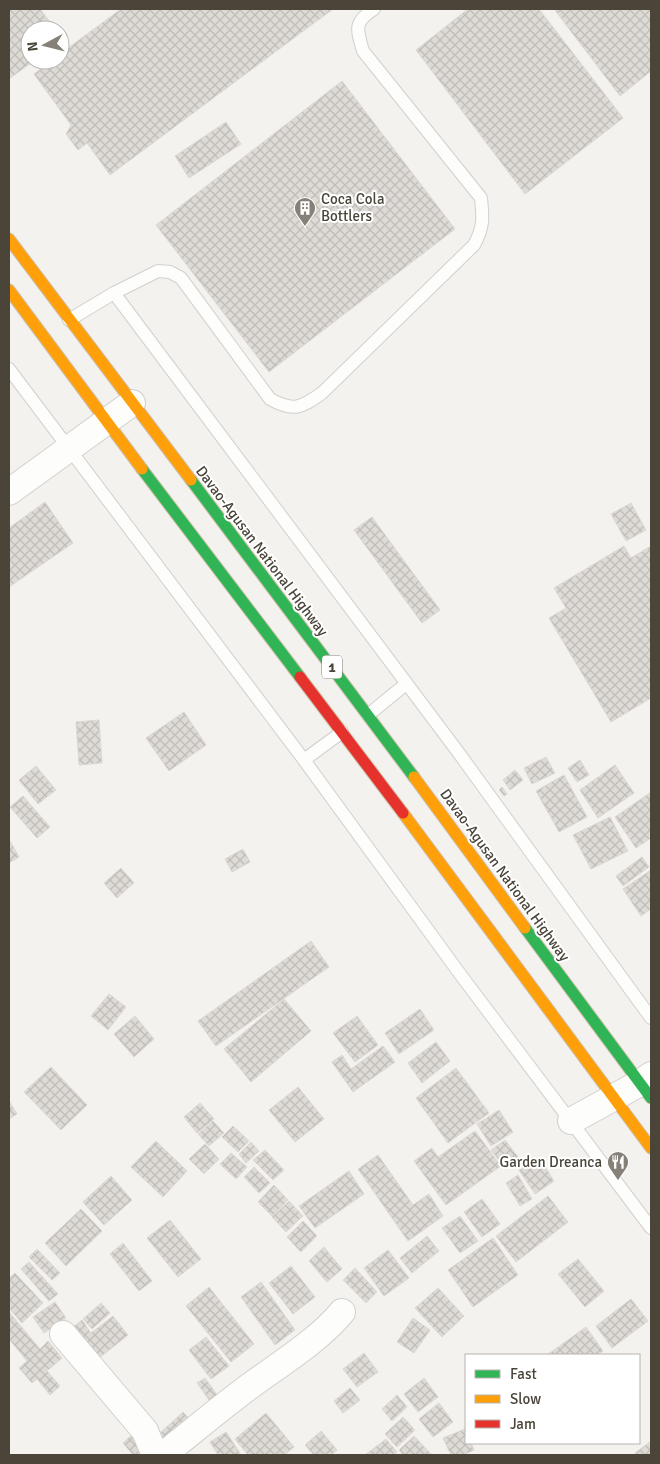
<svg xmlns="http://www.w3.org/2000/svg" width="660" height="1464" viewBox="0 0 660 1464" font-family="Signika,sans-serif">
<defs>
<pattern id="building-cross-hatch" width="8" height="8" patternUnits="userSpaceOnUse" patternTransform="scale(1.25)"><rect width="8" height="8" fill="#dedbd6"/><path d="M0 0l8 8M0 8l8-8" fill="none" stroke="#c0bdb8"/></pattern>
</defs>
<rect width="100%" height="100%" fill="#f4f2ee"/>
<g fill="url(#building-cross-hatch)" stroke="#dcd9d4">
<polygon points="9,9 40,9 56,30 30,30 30,60 35,60 9,79"/>
<polygon points="121,9 333,9 110,175 87,143 78,150 66,134 71,125 34,74 53,60 60,60 60,54"/>
<polygon points="468,9 539,9 623,118 525,194 416,50"/>
<polygon points="554,9 651,9 651,71 620,96"/>
<polygon points="342,81 455,229 269,372 156,225"/>
<polygon points="226,122 241,144 189,178 175,156"/>
<polygon points="45,502 73,543 9,587 9,528"/>
<polygon points="631,503 646,530 626,541 611,514"/>
<polygon points="372,517 440,610 422,623 354,530"/>
<polygon points="624,546 631,558 651,546 651,698 611,722 549,618 566,608 554,588"/>
<polygon points="184,712 206,745 169,771 146,738"/>
<polygon points="99,720 102,763 79,765 76,722"/>
<polygon points="546,757 555,773 532,784 524,768"/>
<polygon points="580,760 589,775 577,782 568,768"/>
<polygon points="615,765 634,793 598,818 580,790"/>
<polygon points="36,766 56,790 38,804 19,780"/>
<polygon points="515,770 523,780 510,790 503,780"/>
<polygon points="564,775 587,817 559,832 536,791"/>
<polygon points="502,787 507,794 504,796 499,790"/>
<polygon points="651,792 651,838 636,848 615,817"/>
<polygon points="23,796 50,827 37,838 10,807"/>
<polygon points="610,817 628,851 591,869 573,835"/>
<polygon points="10,841 19,857 9,863 9,842"/>
<polygon points="243,849 250,862 232,872 225,859"/>
<polygon points="642,857 649,867 623,886 616,876"/>
<polygon points="121,868 134,883 117,898 104,883"/>
<polygon points="651,870 651,909 641,916 623,889"/>
<polygon points="311,941 329,967 216,1046 198,1021"/>
<polygon points="109,994 126,1007 108,1030 91,1016"/>
<polygon points="284,999 311,1031 251,1082 224,1049"/>
<polygon points="420,1009 434,1030 399,1054 385,1033"/>
<polygon points="135,1016 154,1039 134,1057 114,1034"/>
<polygon points="357,1016 378,1045 355,1062 333,1033"/>
<polygon points="436,1042 450,1061 422,1083 408,1063"/>
<polygon points="383,1046 395,1062 353,1092 332,1062 342,1055 351,1069"/>
<polygon points="51,1067 87,1105 61,1130 24,1092"/>
<polygon points="456,1068 489,1113 448,1143 416,1098"/>
<polygon points="298,1087 324,1119 295,1142 269,1110"/>
<polygon points="9,1101 17,1114 9,1119"/>
<polygon points="200,1103 214,1119 197,1133 184,1117"/>
<polygon points="499,1110 513,1132 491,1146 477,1124"/>
<polygon points="213,1121 224,1133 209,1146 198,1134"/>
<polygon points="233,1126 249,1141 238,1152 222,1137"/>
<polygon points="475,1131 501,1166 446,1205 414,1161 432,1148 438,1157"/>
<polygon points="505,1140 519,1158 505,1168 491,1150"/>
<polygon points="156,1141 187,1171 163,1197 131,1167"/>
<polygon points="251,1142 259,1151 246,1163 239,1154"/>
<polygon points="205,1144 219,1159 204,1174 189,1159"/>
<polygon points="265,1150 284,1170 273,1180 253,1160"/>
<polygon points="231,1153 247,1167 236,1179 220,1164"/>
<polygon points="378,1155 413,1205 429,1194 443,1216 408,1241 358,1169"/>
<polygon points="539,1157 554,1181 535,1194 519,1170"/>
<polygon points="254,1167 270,1183 259,1193 244,1177"/>
<polygon points="349,1171 364,1194 315,1228 299,1206"/>
<polygon points="518,1175 532,1199 520,1206 506,1183"/>
<polygon points="111,1176 132,1200 104,1225 83,1202"/>
<polygon points="274,1185 288,1200 272,1216 258,1202"/>
<polygon points="548,1196 568,1222 516,1262 496,1236"/>
<polygon points="482,1199 500,1224 482,1237 464,1212"/>
<polygon points="289,1201 303,1216 286,1232 272,1217"/>
<polygon points="81,1209 102,1231 66,1266 45,1243"/>
<polygon points="460,1216 478,1241 460,1253 442,1228"/>
<polygon points="170,1220 201,1259 178,1277 147,1238"/>
<polygon points="303,1221 317,1236 301,1252 287,1237"/>
<polygon points="427,1236 439,1251 412,1273 400,1258"/>
<polygon points="493,1238 518,1275 473,1307 448,1270"/>
<polygon points="123,1243 152,1281 139,1291 110,1254"/>
<polygon points="324,1247 342,1269 327,1282 309,1261"/>
<polygon points="37,1249 60,1273 52,1280 29,1257"/>
<polygon points="388,1250 409,1278 384,1296 364,1268"/>
<polygon points="578,1259 604,1291 585,1307 558,1274"/>
<polygon points="29,1262 58,1294 49,1301 21,1269"/>
<polygon points="291,1266 315,1297 293,1314 269,1283"/>
<polygon points="355,1268 377,1292 366,1303 343,1280"/>
<polygon points="15,1273 43,1303 22,1323 9,1308 9,1278"/>
<polygon points="261,1282 295,1330 275,1345 241,1297"/>
<polygon points="209,1287 254,1344 231,1362 186,1306"/>
<polygon points="438,1288 464,1316 442,1337 415,1308"/>
<polygon points="631,1299 648,1321 612,1348 596,1326"/>
<polygon points="55,1302 66,1318 44,1333 33,1317"/>
<polygon points="101,1303 110,1313 92,1329 83,1319"/>
<polygon points="9,1312 40,1349 48,1341 62,1358 47,1371 60,1386 50,1395 37,1379 32,1383 19,1368 27,1361 9,1339"/>
<polygon points="113,1316 128,1335 98,1359 73,1327 82,1320 91,1333"/>
<polygon points="413,1318 430,1330 414,1353 397,1342"/>
<polygon points="586,1327 603,1351 598,1355 547,1355"/>
<polygon points="206,1337 229,1366 211,1379 189,1350"/>
<polygon points="364,1353 378,1372 357,1387 343,1369"/>
<polygon points="205,1378 220,1399 212,1404 197,1383"/>
<polygon points="424,1378 438,1397 418,1412 404,1394"/>
<polygon points="350,1388 360,1400 343,1413 334,1401"/>
<polygon points="397,1395 407,1407 392,1421 382,1409"/>
<polygon points="439,1403 453,1422 433,1437 419,1419"/>
<polygon points="183,1412 191,1421 168,1442 159,1434"/>
<polygon points="266,1413 294,1447 284,1455 248,1455 235,1439"/>
<polygon points="403,1417 415,1430 397,1447 385,1434"/>
<polygon points="465,1429 466,1443 471,1443 474,1450 463,1455 451,1455 443,1438"/>
<polygon points="136,1431 150,1447 141,1455 133,1455 123,1443"/>
<polygon points="321,1431 337,1450 331,1455 314,1455 305,1445"/>
<polygon points="226,1432 240,1453 237,1455 218,1455 210,1442"/>
<polygon points="414,1436 432,1455 403,1455 399,1450"/>
<polygon points="386,1439 397,1452 392,1455 365,1455"/>
<polygon points="651,1441 651,1455 637,1455 635,1453"/>
</g>
<g fill="none" stroke-linecap="round" stroke-linejoin="round">
<g stroke="#d2d0cb" stroke-width="14">
<g id="lane">
<polyline points="114,293 458,752 651,1018"/>
<path d="M69,320l45,-27 44,-22 12,1 11,6 89,121c24,13 31,9 52,-6l152,-148c10,-18 9,-27 7,-47l-118,-147c-6,-21 -10,-29 11,-42"/>
<polyline points="9,369 304,760 460,974 651,1228"/>
<polyline points="368,715 406,684"/>
<polyline points="304,760 342,732"/>
</g>
</g>
<g stroke="#d2d0cb" stroke-width="28">
<g id="street">
<polyline points="9,492 132,403"/>
<polyline points="571,1121 640,1083 651,1075"/>
<polyline points="63,1334 145,1431 155,1455"/>
<path d="M163,1455c29,-23 57,-47 87,-69 30,-22 69,-46 92,-74"/>
</g>
</g>
<g stroke="#ccbfa9" stroke-width="13">
<g id="fast">
<polyline points="142,469 300,677"/>
<polyline points="191,480 414,777"/>
<polyline points="525,928 651,1098"/>
</g>
</g>
<g stroke="#ccbfa9" stroke-width="13">
<g id="slow">
<polyline points="9,239 191,480"/>
<polyline points="9,290 142,469"/>
<polyline points="414,777 525,928"/>
<polyline points="403,813 651,1148"/>
</g>
</g>
<g stroke="#ccbfa9" stroke-width="13">
<polyline id="jam" points="300,677 403,813"/>
</g>
<use href="#lane" stroke="#fdfdfc" stroke-width="12"/>
<use href="#street" stroke="#fdfdfc" stroke-width="26"/>
<use href="#fast" stroke="#30b455" stroke-width="11"/>
<use href="#slow" stroke="#ff9f0a" stroke-width="11"/>
<use href="#jam" stroke="#e5322d" stroke-width="11"/>
</g>
<defs>
<g id="building-pin" transform="scale(1.125)"><path d="M0 17L-7.5 6A9.5 9.5 0 1 1 7.5 6Z" fill="#868178" stroke="#fff"/><path d="M-4-6H4V6H1V3H-1V6H-4ZM-2.5-4.3h1.7v1.8h-1.7ZM.8-4.3h1.7v1.8H.8ZM-2.5-1h1.7V.8h-1.7ZM.8-1h1.7V.8H.8Z" fill="#fff"/></g>
<g id="restaurant-pin" transform="scale(1.125)"><path d="M0 17L-7.5 6A9.5 9.5 0 1 1 7.5 6Z" fill="#868178" stroke="#fff"/><path d="M-5-6h1v4h1v-4h1v4h1v-4h1v5L-1.5 .5V6h-2V.5L-5-1ZM5-6V6H3V1.5H1.5Q1.5-4 5-6Z" fill="#fff"/></g>
</defs>
<g fill-rule="evenodd">
<use href="#building-pin" x="305" y="208"/>
<use href="#restaurant-pin" x="618" y="1162"/>
</g>
<g text-anchor="middle" stroke-width="4" stroke-linejoin="round" paint-order="stroke">
<rect fill="#fff" stroke="#817c74" stroke-width="1" x="322" y="655.5" width="20" height="23" rx="4"/>
<g font-size="14" font-weight="bold" fill="#4b4439">
<text x="332" y="672">1</text>
</g>
<g font-size="15" fill="#4b4439" stroke="#fff" text-anchor="start">
<text x="321" y="204">Coca Cola<tspan x="321" dy="17">Bottlers</tspan></text>
<text x="602" y="1167" text-anchor="end">Garden Dreanca</text>
</g>
<g font-size="15" fill="#4b4439" stroke="#fff">
<text transform="translate(262 551) rotate(53)" y="5">Davao-Agusan National Highway</text>
<text transform="translate(505 875) rotate(54)" y="5">Davao-Agusan National Highway</text>
</g>
</g>
<rect width="660" height="1464" fill="none" stroke="#4b4439" stroke-width="20"/>
<rect x="465" y="1354" width="175" height="90" fill="#ffffff" stroke="#b7b4b0"/>
<rect x="475" y="1370" width="25" height="8" fill="#30b455" stroke="#b7b4b0"/>
<text x="510" y="1379" font-size="15" fill="#4b4439">Fast</text>
<rect x="475" y="1395" width="25" height="8" fill="#ff9f0a" stroke="#b7b4b0"/>
<text x="510" y="1404" font-size="15" fill="#4b4439">Slow</text>
<rect x="475" y="1420" width="25" height="8" fill="#e5322d" stroke="#b7b4b0"/>
<text x="510" y="1429" font-size="15" fill="#4b4439">Jam</text>
<g transform="translate(45 45) rotate(263)"><circle r="24" fill="#ffffff" stroke="#b7b4b0"/>
<path d="M0-4L9 19L0 12L-9 19Z" fill="#868178"/>
<text y="-8" font-size="14" font-weight="bold" text-anchor="middle" fill="#4b4439">N</text>
</g>
</svg>
